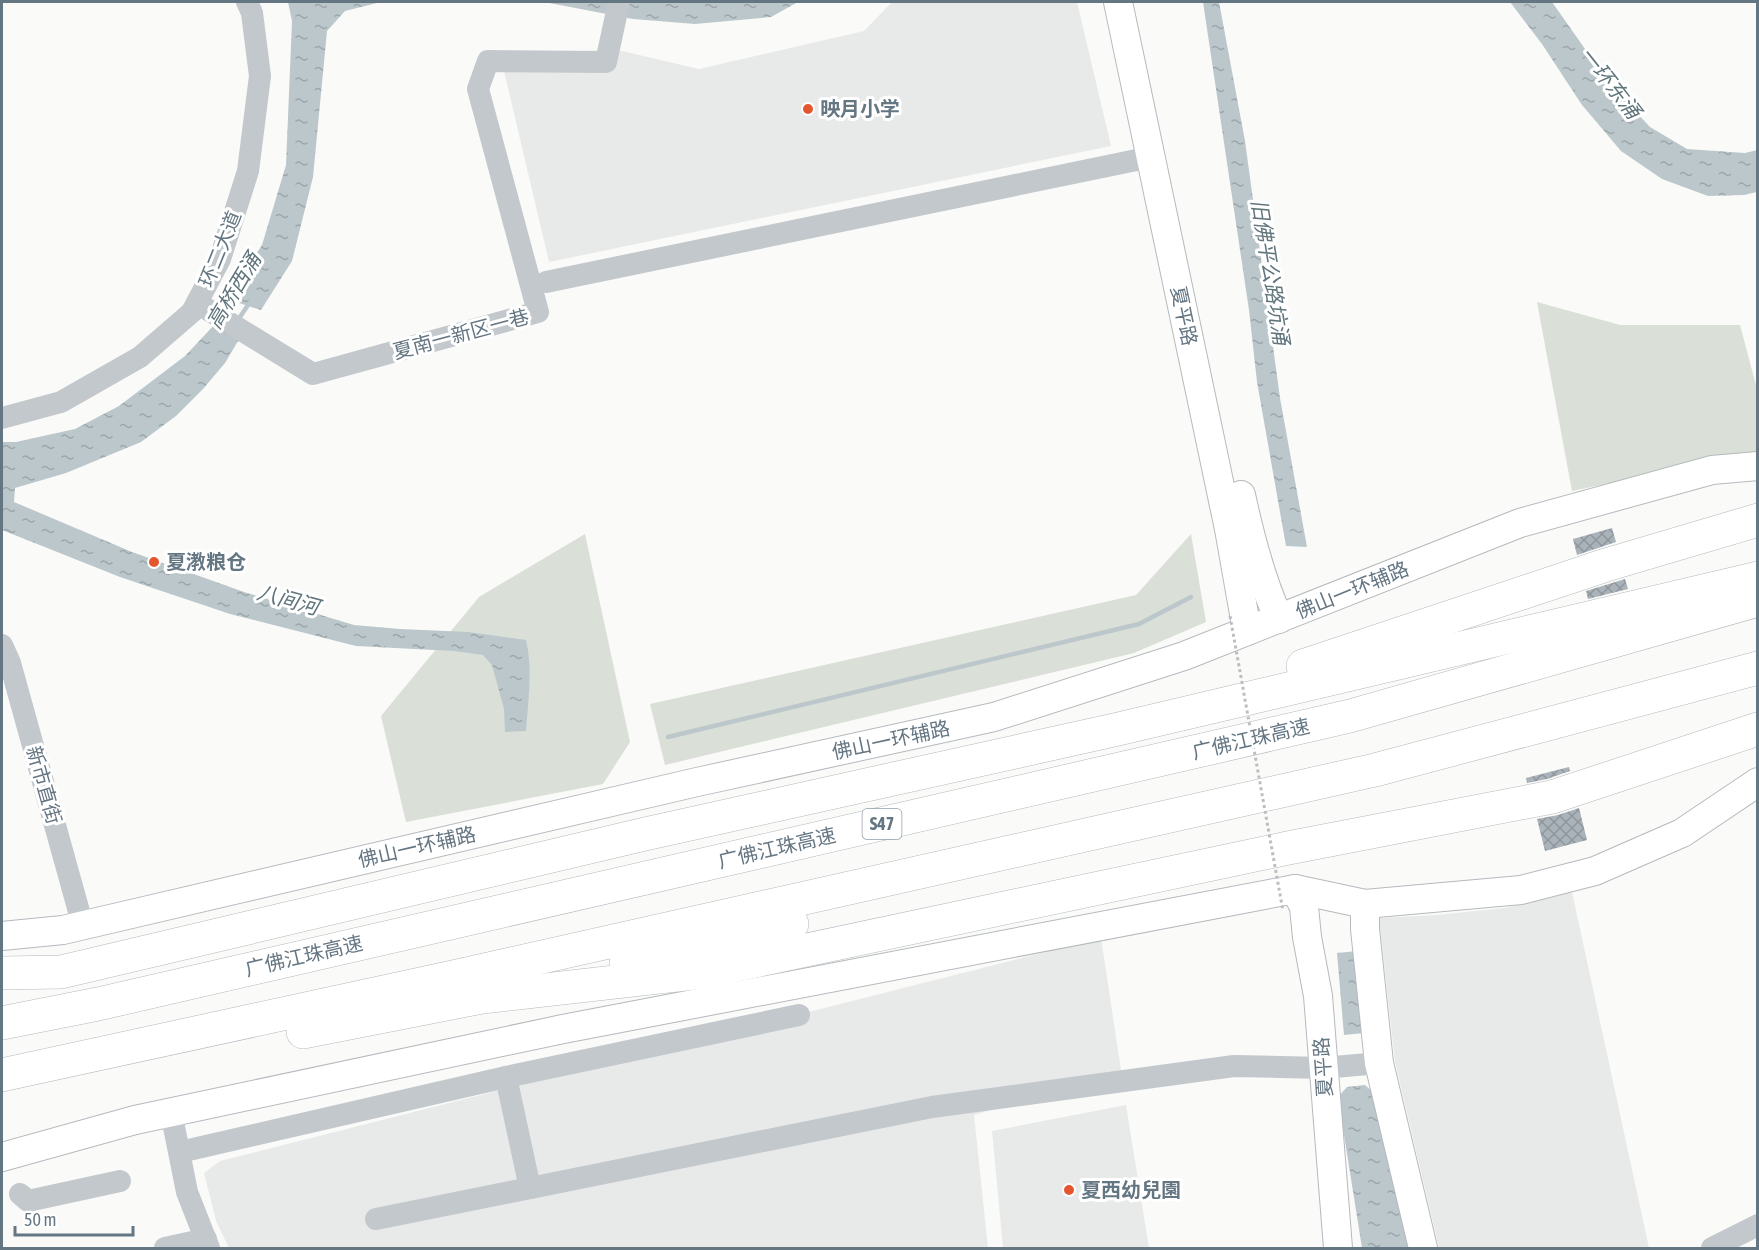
<svg xmlns="http://www.w3.org/2000/svg" width="1759" height="1250" viewBox="0 0 1759 1250" font-family="'Asap Condensed','Noto Sans SC',sans-serif">
<defs>
<pattern id="water-ripples" width="26" height="14" patternUnits="userSpaceOnUse" patternTransform="scale(1.5)"><rect width="26" height="14" fill="#bbc7cb"/><path d="M2 4q2-2 4 0t4 0M15 11q2-2 4 0t4 0" fill="none" stroke="#9ca6aa"/></pattern>
<pattern id="building-cross-hatch" width="8" height="8" patternUnits="userSpaceOnUse" patternTransform="scale(1.5)"><rect width="8" height="8" fill="#aab3b9"/><path d="M0 0l8 8M0 8l8-8" fill="none" stroke="#8e969c"/></pattern>
</defs>
<rect width="100%" height="100%" fill="#fafaf8"/>
<g fill="#e8e9e9">
<polygon points="892,2 1077,2 1111,146 549,262 504,71 609,48 699,69 864,31"/>
<polygon points="1572,892 1649,1248 1439,1248 1395,1062 1379,918 1437,915 1504,908"/>
<polygon points="1101,938 1121,1070 974,1115 988,1248 229,1248 216,1221 204,1173 220,1161"/>
<polygon points="1126,1105 1149,1248 1003,1248 992,1131"/>
</g>
<g fill="#dadfd7">
<polygon points="1537,302 1620,325 1740,325 1757,389 1757,452 1572,491"/>
<polygon points="585,534 630,742 603,784 406,822 381,716 479,597"/>
<polygon points="1191,534 1206,622 1134,653 665,765 650,704 1136,595"/>
</g>
<g fill="url(#water-ripples)">
<polygon points="288,2 381,2 345,11 327,31 313,177 292,261 261,310 227,299 262,245 286,165 292,21"/>
<polygon points="544,2 798,2 771,17 695,24 633,19"/>
<polygon points="1203,2 1219,2 1245,141 1280,398 1307,547 1286,546 1257,382 1249,310"/>
<polygon points="1510,2 1552,2 1609,83 1650,127 1687,149 1745,153 1757,150 1757,192 1744,195 1708,196 1662,179 1621,151 1582,105 1542,44"/>
<path d="M216,323l25,13 -16,27 -22,26 -27,27 -35,26 -75,31 -51,15 -1,14 118,50 112,40 110,33 46,4 68,3 58,8c7,29 2,62 0,91l-21,1 -1,-23 -12,-44 -9,-10 -29,-4 -98,-5 -126,-32 -110,-37 -118,-47v-88h14l59,-13 44,-23 66,-50z"/>
<polygon points="1357,951 1364,1033 1344,1035 1337,953"/>
<polygon points="1365,1085 1381,1099 1413,1248 1362,1248 1338,1097 1347,1087"/>
</g>
<g fill="none" stroke-linecap="round" stroke-linejoin="round">
<g stroke="#bbc7cb" stroke-width="4.5">
<polyline points="238,320 250,302"/>
<polyline points="668,737 1139,624 1191,597"/>
</g>
</g>
<g fill="url(#building-cross-hatch)">
<polygon points="1612,528 1616,542 1577,555 1573,539"/>
<polygon points="1625,579 1628,589 1588,599 1586,591"/>
<polygon points="1569,767 1570,771 1547,779 1527,783 1526,778"/>
<polygon points="1579,808 1587,840 1545,851 1537,819 1558,815"/>
</g>
<g fill="none" stroke-linecap="round" stroke-linejoin="round">
<g stroke="#b5babe" stroke-width="30">
<g id="major">
<polyline points="1118,2 1229,529 1247,631"/>
<path d="M1241,495c9,42 20,85 38,124"/>
<polyline points="1295,889 1304,907 1307,937 1318,996 1338,1248"/>
<polyline points="1365,904 1365,929 1379,1063 1423,1248"/>
<polyline points="2,936 63,930 697,782 994,717 1184,656 1520,523 1712,470 1758,466"/>
<polyline points="2,1157 135,1120 563,1029 1295,889 1365,904 1521,890 1595,871 1682,833 1758,782"/>
</g>
</g>
<g stroke="#b4b9bd" stroke-width="34">
<g id="highway">
<polyline points="1303,666 1606,565 1758,520"/>
<polyline points="626,963 792,924"/>
<polyline points="2,973 61,972 645,834 1114,730 1758,578"/>
<polyline points="2,1023 98,1004 1350,716 1758,600"/>
<polyline points="303,1032 482,997 703,972 1288,848 1552,797 1758,729"/>
<polyline points="2,1075 457,976 1375,770 1758,668"/>
</g>
</g>
<g stroke="#c3c8cc" stroke-width="22">
<polyline points="546,282 1151,157"/>
<polyline points="197,303 313,374 538,312 478,89 488,61 606,62 619,2"/>
<polyline points="2,418 61,402 140,357 192,312 220,259 248,171 260,76 252,13 247,2"/>
<polyline points="2,645 10,663 83,926"/>
<polyline points="506,1077 530,1188"/>
<polyline points="171,1112 187,1192 209,1248"/>
<polyline points="180,1152 506,1077 799,1015"/>
<polyline points="20,1194 28,1201 120,1181"/>
<polyline points="376,1219 932,1107 1234,1066 1323,1068 1379,1063"/>
<polyline points="165,1248 206,1239"/>
<polyline points="1712,1248 1758,1225"/>
</g>
<use href="#major" stroke="#fff" stroke-width="28"/>
<use href="#highway" stroke="#fff" stroke-width="33"/>
<polyline stroke="#bbbfc2" stroke-width="3" stroke-dasharray="3 3" stroke-linecap="butt" points="1230,616 1283,911"/>
</g>
<g fill="#e4572e" stroke="#fff" stroke-width="2">
<circle cx="808" cy="109" r="6"/>
<circle cx="154" cy="562" r="6"/>
<circle cx="1069" cy="1190" r="6"/>
</g>
<g text-anchor="middle" stroke-width="6" stroke-linejoin="round" paint-order="stroke">
<rect fill="#fff" stroke="#939fa8" stroke-width="1.5" x="862.5" y="809" width="39" height="30" rx="4.5"/>
<g font-size="18" font-weight="bold" fill="#657683">
<text x="882" y="830">S47</text>
</g>
<g font-size="20" font-weight="bold" fill="#657683" stroke="#fff" text-anchor="start">
<text x="820" y="116">映月小学</text>
<text x="166" y="569">夏漖粮仓</text>
<text x="1081" y="1197">夏西幼兒園</text>
</g>
<g font-size="20" fill="#657683" stroke="#fff">
<text transform="translate(220 249) rotate(-68)" y="7">环二大道</text>
<text transform="translate(1184 316) rotate(78)" y="7">夏平路</text>
<text transform="translate(461 334) rotate(-15)" y="7">夏南一新区一巷</text>
<text transform="translate(1352 590) rotate(-22)" y="7">佛山一环辅路</text>
<text transform="translate(1251 739) rotate(-13)" y="7">广佛江珠高速</text>
<text transform="translate(891 740) rotate(-12)" y="7">佛山一环辅路</text>
<text transform="translate(44 785) rotate(74)" y="7">新市直街</text>
<text transform="translate(417 847) rotate(-13)" y="7">佛山一环辅路</text>
<text transform="translate(777 848) rotate(-13)" y="7">广佛江珠高速</text>
<text transform="translate(304 956) rotate(-13)" y="7">广佛江珠高速</text>
<text transform="translate(1323 1067) rotate(-94)" y="7">夏平路</text>
</g>
<g font-size="21" font-style="italic" fill="#60757c" stroke="#fff">
<text transform="translate(1610 83) rotate(52)" y="7">一环东涌</text>
<text transform="translate(1270 272) rotate(81)" y="7">旧佛平公路坑涌</text>
<text transform="translate(234 291) rotate(-59)" y="7">高桥西涌</text>
<text transform="translate(288 600) rotate(15)" y="7">八间河</text>
</g>
</g>
<rect width="1759" height="1250" fill="none" stroke="#657683" stroke-width="6"/>
<path d="M15 1226v9h118v-9" fill="none" stroke="#657683" stroke-width="3"/>
<text x="24" y="1226" font-size="18" fill="#657683" stroke="#ffffff" stroke-width="4.5" paint-order="stroke">50 m</text>
</svg>
